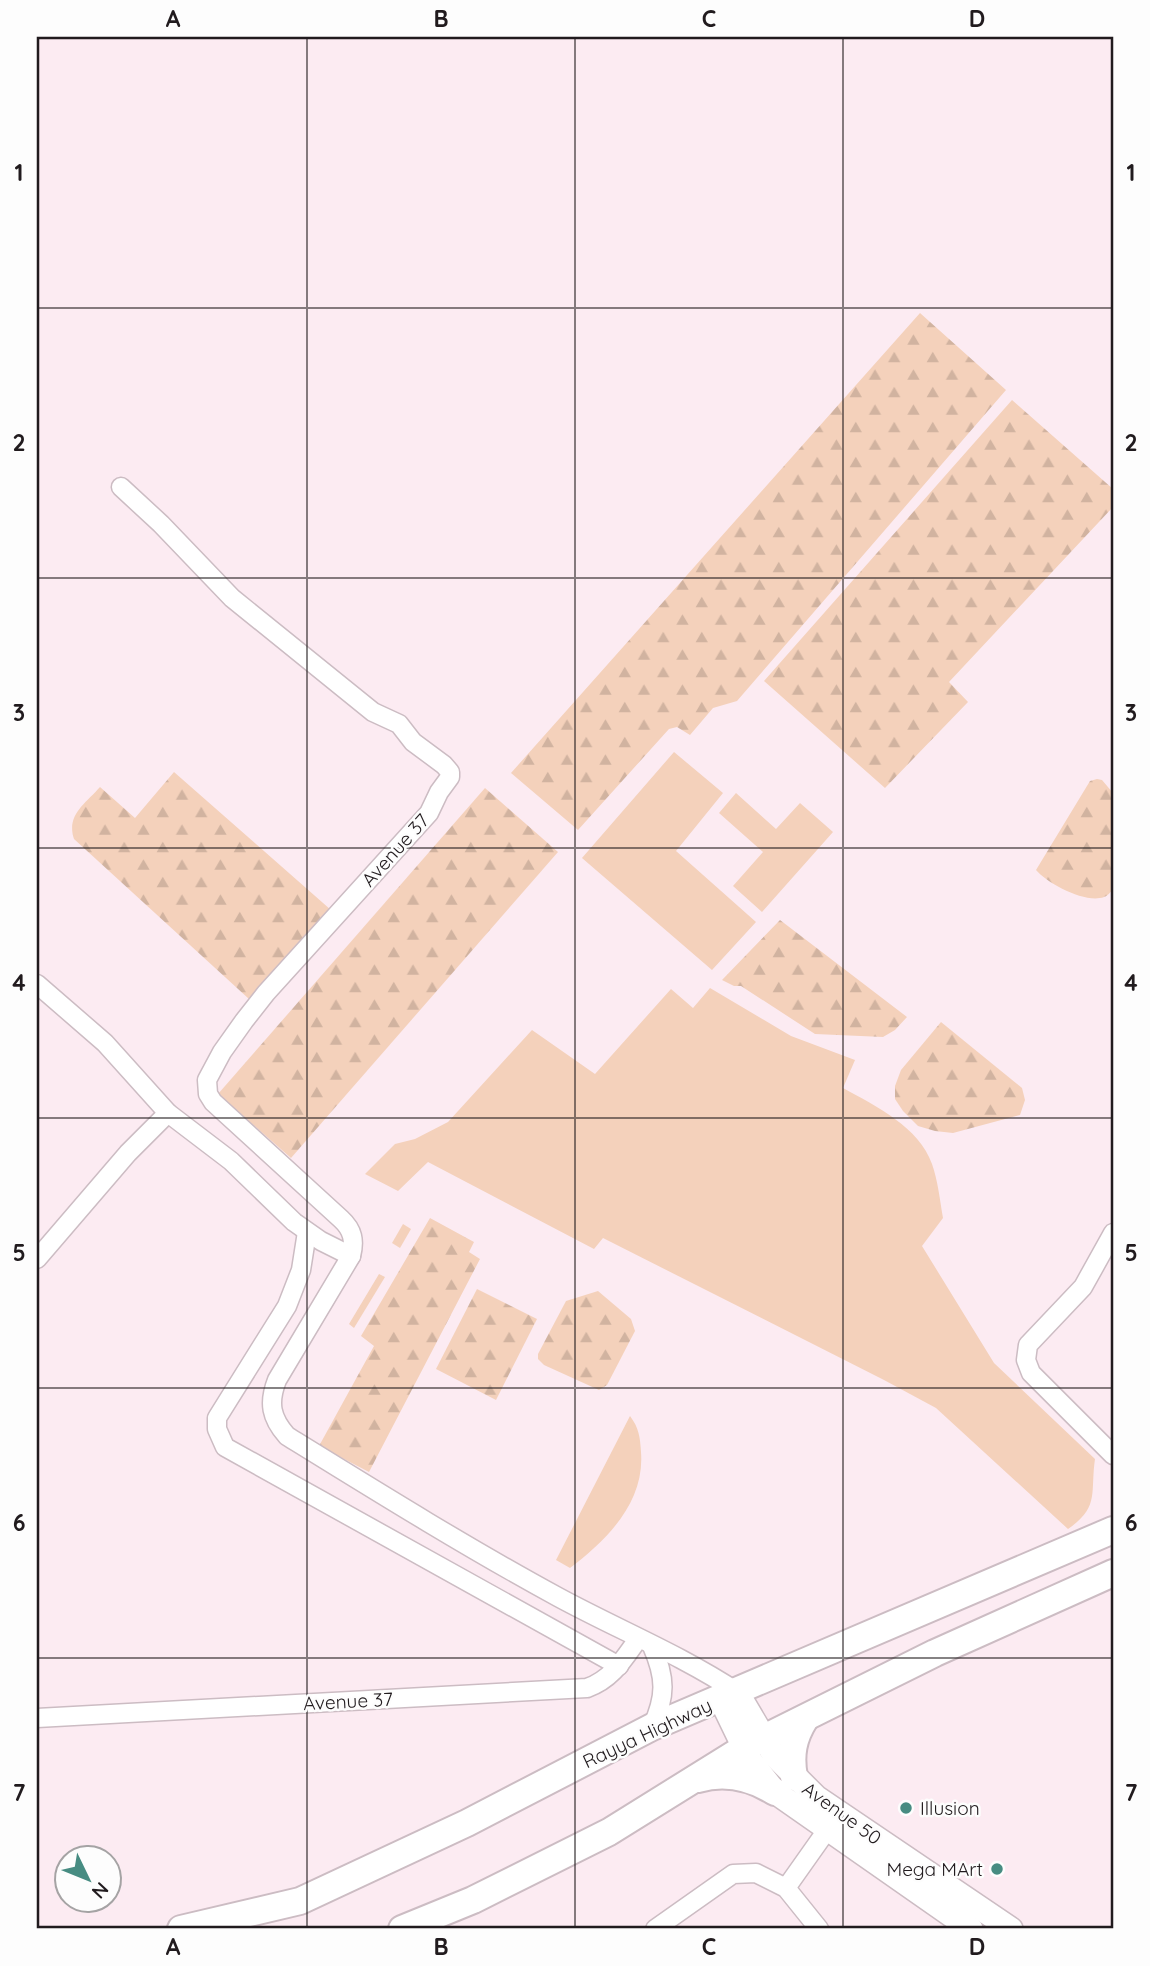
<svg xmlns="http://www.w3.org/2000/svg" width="1150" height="1966" viewBox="0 0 1150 1966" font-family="Quicksand,sans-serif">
<defs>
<pattern id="forest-firs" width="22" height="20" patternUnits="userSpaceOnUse" patternTransform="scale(1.75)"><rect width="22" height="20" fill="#f4d1bb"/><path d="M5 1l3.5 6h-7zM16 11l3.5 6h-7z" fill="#d1b3a0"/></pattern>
</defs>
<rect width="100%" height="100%" fill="#fcebf2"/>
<g fill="#f4d1bb">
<polygon points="674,752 723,793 676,851 756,922 712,970 582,858"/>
<polygon points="736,793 776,829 800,803 833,832 762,912 733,886 763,852 719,813"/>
<path d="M710,988l81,48 64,24 -12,28c33,18 76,39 89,76 6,17 8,37 11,54l-21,28 72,117 101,96c-5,34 5,48 -27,70l-132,-121 -52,-28 -281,-142 -9,11 -166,-87 -30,29 -33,-17 30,-30 20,-5 33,-17 84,-92 63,44 76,-85 22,19z"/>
<polygon points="403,1224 411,1229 400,1248 392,1243"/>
<polygon points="379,1274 385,1277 354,1328 349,1324"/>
<path d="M630,1416c9,12 10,21 11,36 4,50 -34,88 -71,116l-14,-8z"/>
</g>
<g fill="url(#forest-firs)">
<polygon points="920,313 1006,390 737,701 713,708 690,735 677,727 669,729 578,830 511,773"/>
<polygon points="1012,400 1113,489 1113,507 949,682 968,702 885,788 764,681"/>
<path d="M174,772l157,138 -82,89 -175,-160c-8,-24 11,-35 26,-52l35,31z"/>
<path d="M1097,779l5,1 11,13v97c-3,2 -5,6 -9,7 -18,7 -56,-13 -68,-27l54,-89z"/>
<polygon points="485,788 558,852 291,1158 218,1094"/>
<polygon points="780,920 907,1017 895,1030 883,1037 815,1034 741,986 734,986 722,980"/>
<polygon points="941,1022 1022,1088 1025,1100 1020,1115 953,1133 935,1131 918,1126 903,1111 895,1099 895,1086 901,1070"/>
<polygon points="430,1218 474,1242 469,1252 480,1259 369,1472 319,1446 374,1346 361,1336"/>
<polygon points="477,1289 537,1319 496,1400 436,1369"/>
<polygon points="598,1291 631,1319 635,1331 607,1385 599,1390 544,1365 538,1359 538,1354 566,1301"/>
</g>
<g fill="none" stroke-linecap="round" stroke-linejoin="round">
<g stroke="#ccbcc3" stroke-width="21">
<g id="minor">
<path d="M121,487l40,37 71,74 141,114 26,12 14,18 31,23 6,7v5l-11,15 -10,21 -163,180 -22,28 -22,31 -15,28 1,14 5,8 128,117c12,11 14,22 10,37l-74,124c-9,23 -6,38 10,56 89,55 179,111 271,161 59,32 123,58 179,95"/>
<polyline points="37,984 105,1043 168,1113 231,1161 294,1222 321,1241 351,1256"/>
<polyline points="307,1232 301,1270 287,1306 217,1418 217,1429 225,1447 619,1666"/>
<polyline points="1113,1233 1083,1287 1028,1345 1026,1360 1031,1373 1113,1455"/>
<polyline points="37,1259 128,1153 168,1113"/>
<path d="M37,1718l550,-30c25,-9 36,-28 51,-49"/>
<path d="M652,1727c14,-31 14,-49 0,-81"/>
<polyline points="786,1888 827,1830"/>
<polyline points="655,1929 733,1874 756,1873 786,1888 819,1929"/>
</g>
</g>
<g stroke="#ccbcc3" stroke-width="26">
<g id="tertiary">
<polyline points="737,1692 774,1755 816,1797 1011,1929"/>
<polyline points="720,1698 750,1760 775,1792 971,1929"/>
</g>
</g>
<g stroke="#ccbcc3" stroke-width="30">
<g id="secondary">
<path d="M794,1777c-4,-22 -1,-39 11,-58"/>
<path d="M698,1779c28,-8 53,-2 77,13"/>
<polyline points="181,1929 300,1901 467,1823 652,1727 1113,1530"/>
<polyline points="402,1929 473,1900 609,1832 744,1748 935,1653 1113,1573"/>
</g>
</g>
<use href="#minor" stroke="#fff" stroke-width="18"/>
<use href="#tertiary" stroke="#fff" stroke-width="23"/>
<use href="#secondary" stroke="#fff" stroke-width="26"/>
</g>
<path fill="none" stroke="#211b1e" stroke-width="2" stroke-opacity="0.55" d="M307,37v1892M575,37v1892M843,37v1892M37,308h1076M37,578h1076M37,848h1076M37,1118h1076M37,1388h1076M37,1658h1076"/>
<g fill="#478c82" stroke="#fdfdfd" stroke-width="2.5">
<circle cx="906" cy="1808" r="7"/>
<circle cx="997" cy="1869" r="7"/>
</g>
<g text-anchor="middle" stroke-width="5" stroke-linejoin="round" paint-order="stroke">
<g font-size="19" fill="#211b1e" stroke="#fdfdfd">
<text transform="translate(395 850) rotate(-48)" y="7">Avenue 37</text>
<text transform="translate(348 1701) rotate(-3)" y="7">Avenue 37</text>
<text transform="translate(647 1733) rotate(-25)" y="7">Rayya Highway</text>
<text transform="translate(842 1813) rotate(36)" y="7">Avenue 50</text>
</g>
<g font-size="19" fill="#211b1e" stroke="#fdfdfd" text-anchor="start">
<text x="920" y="1815">Illusion</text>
<text x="983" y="1876" text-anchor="end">Mega MArt</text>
</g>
</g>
<rect width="1150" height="1966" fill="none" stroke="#fdfdfd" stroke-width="77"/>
<g transform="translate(88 1879) rotate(133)"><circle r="33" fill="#fdfdfd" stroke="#a5a3a4" stroke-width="2"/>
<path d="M0-5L12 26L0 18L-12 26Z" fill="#478c82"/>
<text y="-10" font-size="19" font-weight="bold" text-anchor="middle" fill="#211b1e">N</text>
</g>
<rect x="38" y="38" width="1074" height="1889" fill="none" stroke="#211b1e" stroke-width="2.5"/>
<g font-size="23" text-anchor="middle" font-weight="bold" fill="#211b1e">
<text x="173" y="27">A</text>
<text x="441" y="27">B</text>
<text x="709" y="27">C</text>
<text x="977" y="27">D</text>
<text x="19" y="181">1</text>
<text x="1131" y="181">1</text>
<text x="19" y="451">2</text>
<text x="1131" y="451">2</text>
<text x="19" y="721">3</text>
<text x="1131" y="721">3</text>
<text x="19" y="991">4</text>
<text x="1131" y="991">4</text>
<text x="19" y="1261">5</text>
<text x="1131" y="1261">5</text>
<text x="19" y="1531">6</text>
<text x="1131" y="1531">6</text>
<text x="19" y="1801">7</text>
<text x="1131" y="1801">7</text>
<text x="173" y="1955">A</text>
<text x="441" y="1955">B</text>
<text x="709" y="1955">C</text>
<text x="977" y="1955">D</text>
</g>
</svg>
